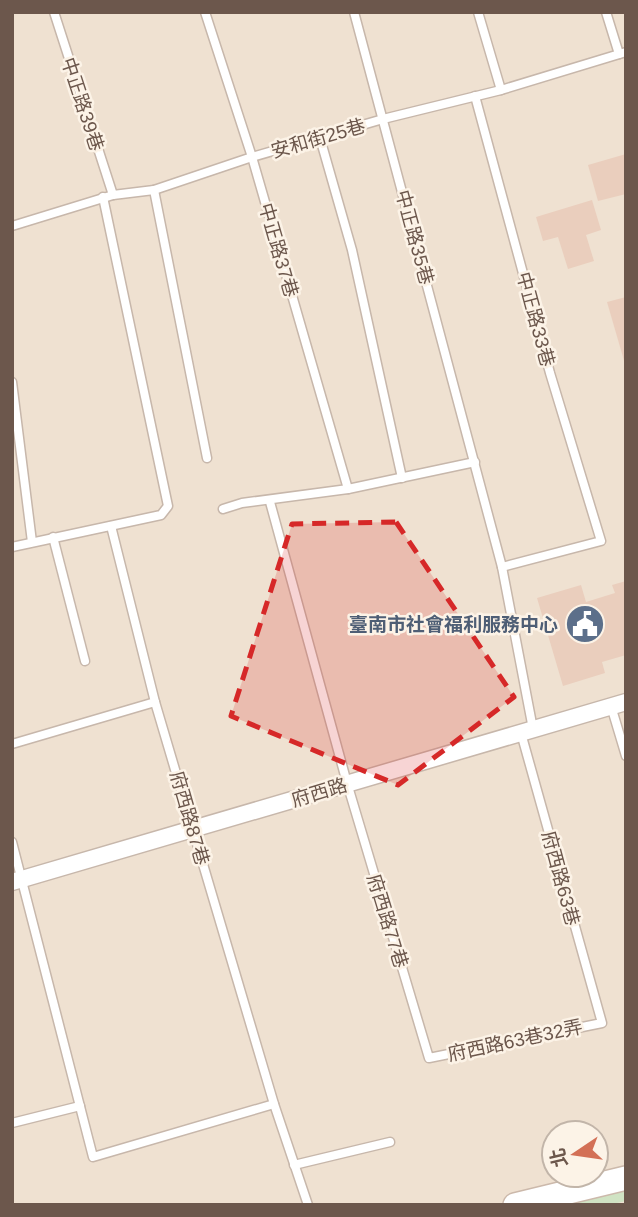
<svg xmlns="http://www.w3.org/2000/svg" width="638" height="1217" viewBox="0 0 638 1217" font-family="Helvetica,'Noto Sans TC',sans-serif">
<rect width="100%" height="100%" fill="#f8efe2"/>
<path fill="#efe1d1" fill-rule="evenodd" d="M12,12h614v1193h-614zM554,1133h42v42h-42z"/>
<polygon fill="#d0e3c3" points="626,1188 626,1201 608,1205 555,1205"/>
<g fill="#eacebd">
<polygon points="626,154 626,194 598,201 588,165"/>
<polygon points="592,200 601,230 586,235 594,261 568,269 558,237 543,241 536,217"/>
<polygon points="626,297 626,364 625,364 607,302"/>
<polygon points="626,581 626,655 602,662 605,673 563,686 537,598 581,585 586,602 615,593 612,585"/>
</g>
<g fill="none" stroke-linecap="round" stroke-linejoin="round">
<g stroke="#c7b7ab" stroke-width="11">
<g id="lane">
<polyline points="54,12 113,195"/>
<polyline points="205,12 252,157 348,489"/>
<polyline points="354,12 502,567 533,729"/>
<polyline points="478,12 501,90"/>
<polyline points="606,12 619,54"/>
<polyline points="475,96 550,373 601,541 502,567"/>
<polyline points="320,138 352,250 402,478"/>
<polyline points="154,190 207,458"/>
<polyline points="12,226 113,195 154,190 252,157 383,119 501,90 626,52"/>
<polyline points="12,382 32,542"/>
<polyline points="270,502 347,783 429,1058 602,1023 521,733"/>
<polyline points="223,509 242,503 348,489 475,462"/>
<polyline points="111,526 155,702 274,1104 308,1205"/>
<polyline points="53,537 85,661"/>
<polyline points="12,547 161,515 168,506 103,197"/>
<polyline points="611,706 626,756"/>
<polyline points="12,744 155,702"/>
<polyline points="12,842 93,1157 274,1104"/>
<polyline points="12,1123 80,1106"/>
<polyline points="294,1165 390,1142"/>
</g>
</g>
<g stroke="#c7b7ab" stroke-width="19">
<polyline id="street" points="12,882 626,702"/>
</g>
<g stroke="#ccb9ab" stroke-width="26">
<polyline id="secondary" points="515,1205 626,1178"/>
</g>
<use href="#lane" stroke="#fff" stroke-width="8"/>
<use href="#street" stroke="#fff" stroke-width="16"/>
<use href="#secondary" stroke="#fff" stroke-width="23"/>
</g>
<path fill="#d62828" fill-opacity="0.2" stroke="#d62828" stroke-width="5" stroke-dasharray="14 9" stroke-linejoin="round" d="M396,522l118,175 -116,88 -167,-69 61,-192z"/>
<defs>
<g id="civic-disc" transform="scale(2.0125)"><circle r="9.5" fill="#5c6f8a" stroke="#fcf3e7"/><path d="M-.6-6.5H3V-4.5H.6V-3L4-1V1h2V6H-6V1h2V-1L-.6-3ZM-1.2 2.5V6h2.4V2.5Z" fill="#fff"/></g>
</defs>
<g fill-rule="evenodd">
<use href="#civic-disc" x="585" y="624"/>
</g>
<g text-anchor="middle" stroke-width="5" stroke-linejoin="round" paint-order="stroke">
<g font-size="19" fill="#6c574c" stroke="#fcf3e7">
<text transform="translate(83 104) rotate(72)" y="7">中正路39巷</text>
<text transform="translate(318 138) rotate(-16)" y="7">安和街25巷</text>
<text transform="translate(415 237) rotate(75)" y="7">中正路35巷</text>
<text transform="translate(279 250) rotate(74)" y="7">中正路37巷</text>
<text transform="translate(536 319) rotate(75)" y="7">中正路33巷</text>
<text transform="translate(319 792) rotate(-17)" y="7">府西路</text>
<text transform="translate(190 818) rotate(74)" y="7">府西路87巷</text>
<text transform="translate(561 878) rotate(75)" y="7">府西路63巷</text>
<text transform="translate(388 921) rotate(73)" y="7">府西路77巷</text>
<text transform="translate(515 1040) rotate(-12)" y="7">府西路63巷32弄</text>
</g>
<g font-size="19" font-weight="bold" fill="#4e5e75" stroke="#fcf3e7" text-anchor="end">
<text x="558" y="631">臺南市社會福利服務中心</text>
</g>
</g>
<rect width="638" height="1217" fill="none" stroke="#6c574c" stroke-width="28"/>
<g transform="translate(575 1154) rotate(257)"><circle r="33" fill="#fcf3e7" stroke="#c2b5a9" stroke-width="2"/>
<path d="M0-5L12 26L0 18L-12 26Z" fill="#d37056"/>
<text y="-10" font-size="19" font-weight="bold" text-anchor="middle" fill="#6c574c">北</text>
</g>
</svg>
